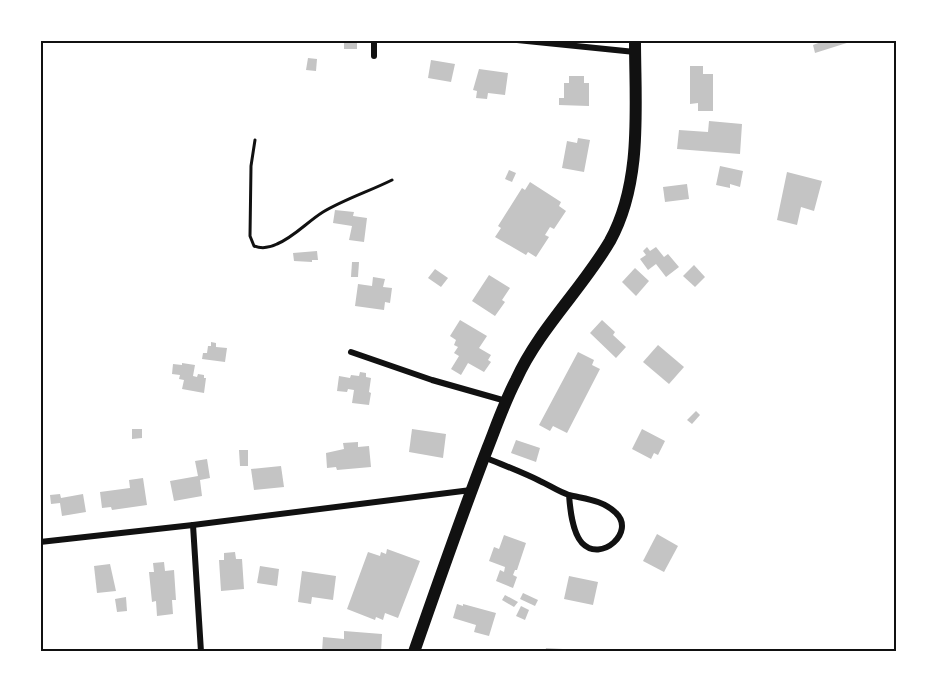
<svg xmlns="http://www.w3.org/2000/svg" width="937" height="692" viewBox="0 0 937 692" font-family="Manrope,sans-serif">
<rect width="100%" height="100%" fill="#fff"/>
<g fill="#c4c4c4">
<rect x="344" y="40" width="13" height="9"/>
<polygon points="820,40 853,40 853,41 815,53 813,45 821,42"/>
<polygon points="308,58 317,59 316,71 306,70"/>
<polygon points="431,60 455,64 451,82 428,78"/>
<polygon points="690,66 703,66 703,74 713,74 713,111 698,111 698,103 690,104"/>
<polygon points="479,69 508,73 505,95 488,93 487,99 476,98 477,91 473,90"/>
<polygon points="569,76 584,76 584,83 589,83 589,106 559,105 559,98 564,98 564,83 569,83"/>
<polygon points="709,121 742,124 740,154 677,149 679,130 708,132"/>
<polygon points="578,138 590,140 584,172 562,168 567,141 577,143"/>
<polygon points="720,166 743,171 740,187 730,184 730,188 716,185"/>
<polygon points="509,170 516,173 512,182 505,179"/>
<polygon points="787,172 822,181 814,211 801,207 797,225 777,220"/>
<polygon points="530,182 561,202 559,206 566,211 554,229 550,227 545,235 549,237 536,257 528,252 526,255 495,237 501,228 498,226 522,188 525,190"/>
<polygon points="687,184 689,199 665,202 663,187"/>
<polygon points="335,210 354,212 353,216 367,218 364,242 349,240 352,226 333,223"/>
<polygon points="647,247 650,251 656,247 664,257 668,254 679,267 666,277 656,264 648,270 640,259 646,255 643,251"/>
<polygon points="317,251 318,260 312,260 312,262 294,261 293,253"/>
<polygon points="352,262 359,262 358,277 351,277"/>
<polygon points="694,265 705,277 695,287 683,276"/>
<polygon points="635,268 649,281 636,296 622,282"/>
<polygon points="435,269 448,278 441,287 428,278"/>
<polygon points="489,275 510,288 502,300 505,302 495,316 472,301"/>
<polygon points="373,277 385,279 383,287 392,288 390,303 385,302 384,310 355,306 358,284 372,286"/>
<polygon points="460,320 487,336 479,348 491,355 488,360 491,362 484,372 468,363 461,375 451,369 459,356 454,353 458,347 454,345 456,340 450,336"/>
<polygon points="602,320 615,332 613,335 626,347 616,358 590,333"/>
<polygon points="211,342 216,343 216,347 227,348 225,362 202,359 203,353 207,353 208,346 211,346"/>
<polygon points="658,345 684,367 669,384 643,362"/>
<polygon points="578,352 594,360 592,365 600,369 567,433 553,426 550,431 539,425"/>
<polygon points="182,363 195,365 193,376 197,377 198,374 204,375 204,378 206,378 204,393 182,389 184,380 179,379 180,375 172,374 173,364 182,365"/>
<polygon points="360,372 366,373 366,377 371,378 369,392 371,393 369,405 352,403 354,390 348,389 347,392 337,391 339,376 350,378 351,375 359,376"/>
<polygon points="696,411 700,415 692,424 687,420"/>
<polygon points="132,429 142,429 142,438 132,439"/>
<polygon points="412,429 446,434 443,458 409,452"/>
<polygon points="642,429 665,441 658,455 654,453 651,459 632,449"/>
<polygon points="516,440 540,448 536,462 511,453"/>
<polygon points="358,442 358,447 369,446 371,467 337,470 336,467 327,468 326,453 344,449 343,443"/>
<polygon points="239,450 248,450 248,466 240,466"/>
<polygon points="207,459 210,478 200,480 202,496 174,501 170,481 198,476 195,461"/>
<polygon points="281,466 284,487 254,490 251,469"/>
<polygon points="143,478 147,505 112,510 111,507 102,508 100,492 130,488 129,480"/>
<polygon points="60,494 61,498 83,494 86,512 62,516 60,503 51,504 50,495"/>
<polygon points="657,534 678,546 664,572 643,561"/>
<polygon points="504,535 526,543 517,570 515,570 513,575 517,577 513,588 496,581 500,570 504,572 505,567 489,561 494,547 499,549"/>
<polygon points="387,549 420,561 398,618 385,613 383,620 376,617 375,620 347,609 368,552 380,556 381,552 386,554"/>
<polygon points="235,552 236,559 242,559 244,589 221,591 219,560 224,560 224,553"/>
<polygon points="164,562 165,571 174,570 176,600 172,600 173,614 157,616 156,601 152,602 149,572 154,572 153,563"/>
<polygon points="110,564 116,591 97,593 94,566"/>
<polygon points="260,566 279,569 277,586 257,583"/>
<polygon points="302,571 336,576 333,600 312,597 311,604 298,602"/>
<polygon points="569,576 598,582 593,605 564,599"/>
<polygon points="523,593 538,600 535,606 520,599"/>
<polygon points="505,595 518,602 514,607 502,600"/>
<polygon points="126,597 127,611 117,612 115,599"/>
<polygon points="457,604 463,606 463,604 496,613 489,636 474,632 476,625 453,618"/>
<polygon points="521,606 529,610 525,620 516,616"/>
<polygon points="344,631 382,634 381,652 322,652 323,637 344,639"/>
<polygon points="546,648 580,650 580,652 545,652"/>
</g>
<g fill="none" stroke-linecap="round" stroke-linejoin="round">
<path stroke="#111" stroke-width="3" d="M255,140l-4,26 -1,70 4,10c8,3 15,2 23,-2 17,-7 30,-22 46,-32 22,-13 47,-21 69,-32"/>
<g stroke="#111" stroke-width="6">
<polyline points="517,40 635,52"/>
<polyline points="374,56 374,40"/>
<polyline points="351,352 432,380 506,401"/>
<path d="M484,457c19,8 38,15 56,24 9,4 19,11 29,14 16,4 34,5 47,18 20,19 -15,50 -34,30 -10,-11 -12,-35 -13,-48"/>
<polyline points="193,525 201,652"/>
<polyline points="40,542 193,525 471,490"/>
</g>
<path stroke="#111" stroke-width="12" d="M414,652c24,-69 48,-138 74,-205 9,-23 17,-46 28,-67 23,-51 66,-91 94,-139 33,-60 25,-135 25,-201"/>
</g>
<rect width="937" height="692" fill="none" stroke="#ffffff" stroke-width="84"/>
<rect x="42" y="42" width="853" height="608" fill="none" stroke="#111" stroke-width="2"/>
</svg>
